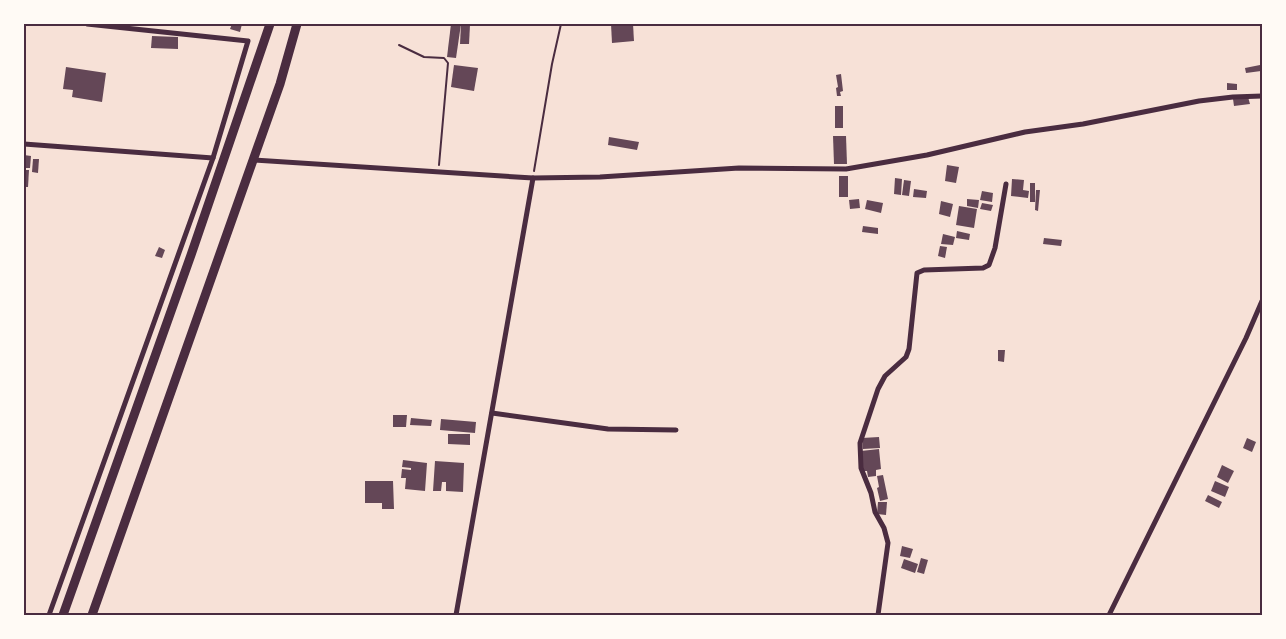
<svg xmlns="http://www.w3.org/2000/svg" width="1286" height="639" viewBox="0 0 1286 639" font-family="Roboto,sans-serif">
<rect width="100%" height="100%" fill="#f7e1d7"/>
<g fill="#644757">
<polygon points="232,24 242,24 240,32 230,29"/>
<polygon points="451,24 461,24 456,58 447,57"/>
<polygon points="461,24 470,25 469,44 460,44"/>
<polygon points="611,24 633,24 634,41 612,43"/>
<polygon points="152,36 178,37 178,49 151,48"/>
<polygon points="454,65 478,68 474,91 451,87"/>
<polygon points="1260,65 1261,71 1246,73 1245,68"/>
<polygon points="66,67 106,73 102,102 72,97 73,90 63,89"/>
<polygon points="841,74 843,91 840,92 841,96 837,96 836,88 838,87 836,75"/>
<polygon points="1227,83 1237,84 1237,90 1227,90"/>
<polygon points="1248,97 1250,104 1234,106 1233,99"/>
<rect x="835" y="106" width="8" height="22"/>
<polygon points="833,136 846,136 847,164 834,164"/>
<polygon points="609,137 639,142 637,150 608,145"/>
<polygon points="24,155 31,156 30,168 24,168"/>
<polygon points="33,159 39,159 38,173 32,172"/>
<polygon points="947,165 959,167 956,183 945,181"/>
<polygon points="24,170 29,170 28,187 24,187"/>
<rect x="839" y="176" width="9" height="21"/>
<polygon points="895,178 902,179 901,195 894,194"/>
<polygon points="1012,179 1024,180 1023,190 1029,191 1028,198 1011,196"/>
<polygon points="904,180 911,181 909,196 902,195"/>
<rect x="1030" y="183" width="5" height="19"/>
<polygon points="914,189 927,191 926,198 913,197"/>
<polygon points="1036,190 1040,190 1038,211 1035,210"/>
<polygon points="982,191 993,193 992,202 980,200"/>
<polygon points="859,199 860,208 850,209 849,200"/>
<polygon points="967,199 979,200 978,208 967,206"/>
<polygon points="867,200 883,203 881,213 865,209"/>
<polygon points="941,201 953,204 950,217 939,214"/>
<polygon points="982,203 993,205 991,211 980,209"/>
<polygon points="959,206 977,209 974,228 956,225"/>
<polygon points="863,226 878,228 878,234 862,232"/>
<polygon points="957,231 970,234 969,240 956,238"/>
<polygon points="943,234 955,237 953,245 941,244"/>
<polygon points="1044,238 1062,240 1061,246 1043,244"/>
<polygon points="940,246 947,247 945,258 938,256"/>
<polygon points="159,247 165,250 162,258 155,256"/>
<polygon points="998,350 1005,350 1004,362 998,361"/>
<polygon points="393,415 407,415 406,427 393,427"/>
<polygon points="411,418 432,420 431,426 410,425"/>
<polygon points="441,419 476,422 475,433 440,430"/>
<polygon points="448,434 470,434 470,445 448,444"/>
<polygon points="879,437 880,448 863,449 862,438"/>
<polygon points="1247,438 1256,442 1252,452 1243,448"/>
<polygon points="879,449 881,469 876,470 876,476 868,477 867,471 863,471 861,451"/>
<polygon points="403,460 427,463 425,491 405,489 406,478 401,478 402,469 411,470 411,468 402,467"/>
<polygon points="435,461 464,463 463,492 446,491 446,482 442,482 441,491 433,491"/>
<polygon points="1222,465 1234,471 1228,483 1217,477"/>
<polygon points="883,475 888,499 880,501 877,488 879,487 877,476"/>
<polygon points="365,481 393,481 394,509 382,509 382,503 365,503"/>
<polygon points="1215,481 1229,487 1225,497 1211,491"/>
<polygon points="1208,495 1222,502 1219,508 1205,501"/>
<polygon points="878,502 887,502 886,515 877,514"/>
<polygon points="902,546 913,549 910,558 900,556"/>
<polygon points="921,558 928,560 924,574 917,572"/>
<polygon points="904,559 918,564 915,573 901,568"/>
</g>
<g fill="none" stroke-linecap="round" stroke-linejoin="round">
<g stroke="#4a2c40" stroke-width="2">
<polyline points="399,45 424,57 444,58 448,63 439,165"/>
<polyline points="534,171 552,64 561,24"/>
</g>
<g stroke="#4a2c40" stroke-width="5">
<polyline points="24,144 213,158"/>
<polyline points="253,160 533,178 600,177 739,168 846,169 927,155 1025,132 1083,124 1199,101 1233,97 1262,96"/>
<polyline points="492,413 608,429 676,430"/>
<polyline points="49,615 213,158 248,41 87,24"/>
<polyline points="456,615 533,178"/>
<polyline points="878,615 888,543 884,528 875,512 871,493 861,468 860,443 878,389 885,376 906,357 909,349 917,273 924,270 983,268 989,265 995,248 1006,184"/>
<polyline points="1109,615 1246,338 1262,301"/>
</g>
<g stroke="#4a2c40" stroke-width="9">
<polyline points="63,615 191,255 270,24"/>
<polyline points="92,615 280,84 297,24"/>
</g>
</g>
<rect width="1286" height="639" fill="none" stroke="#fffaf5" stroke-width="50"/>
<rect x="25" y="25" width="1236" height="589" fill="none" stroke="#4a2c40" stroke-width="2"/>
</svg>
